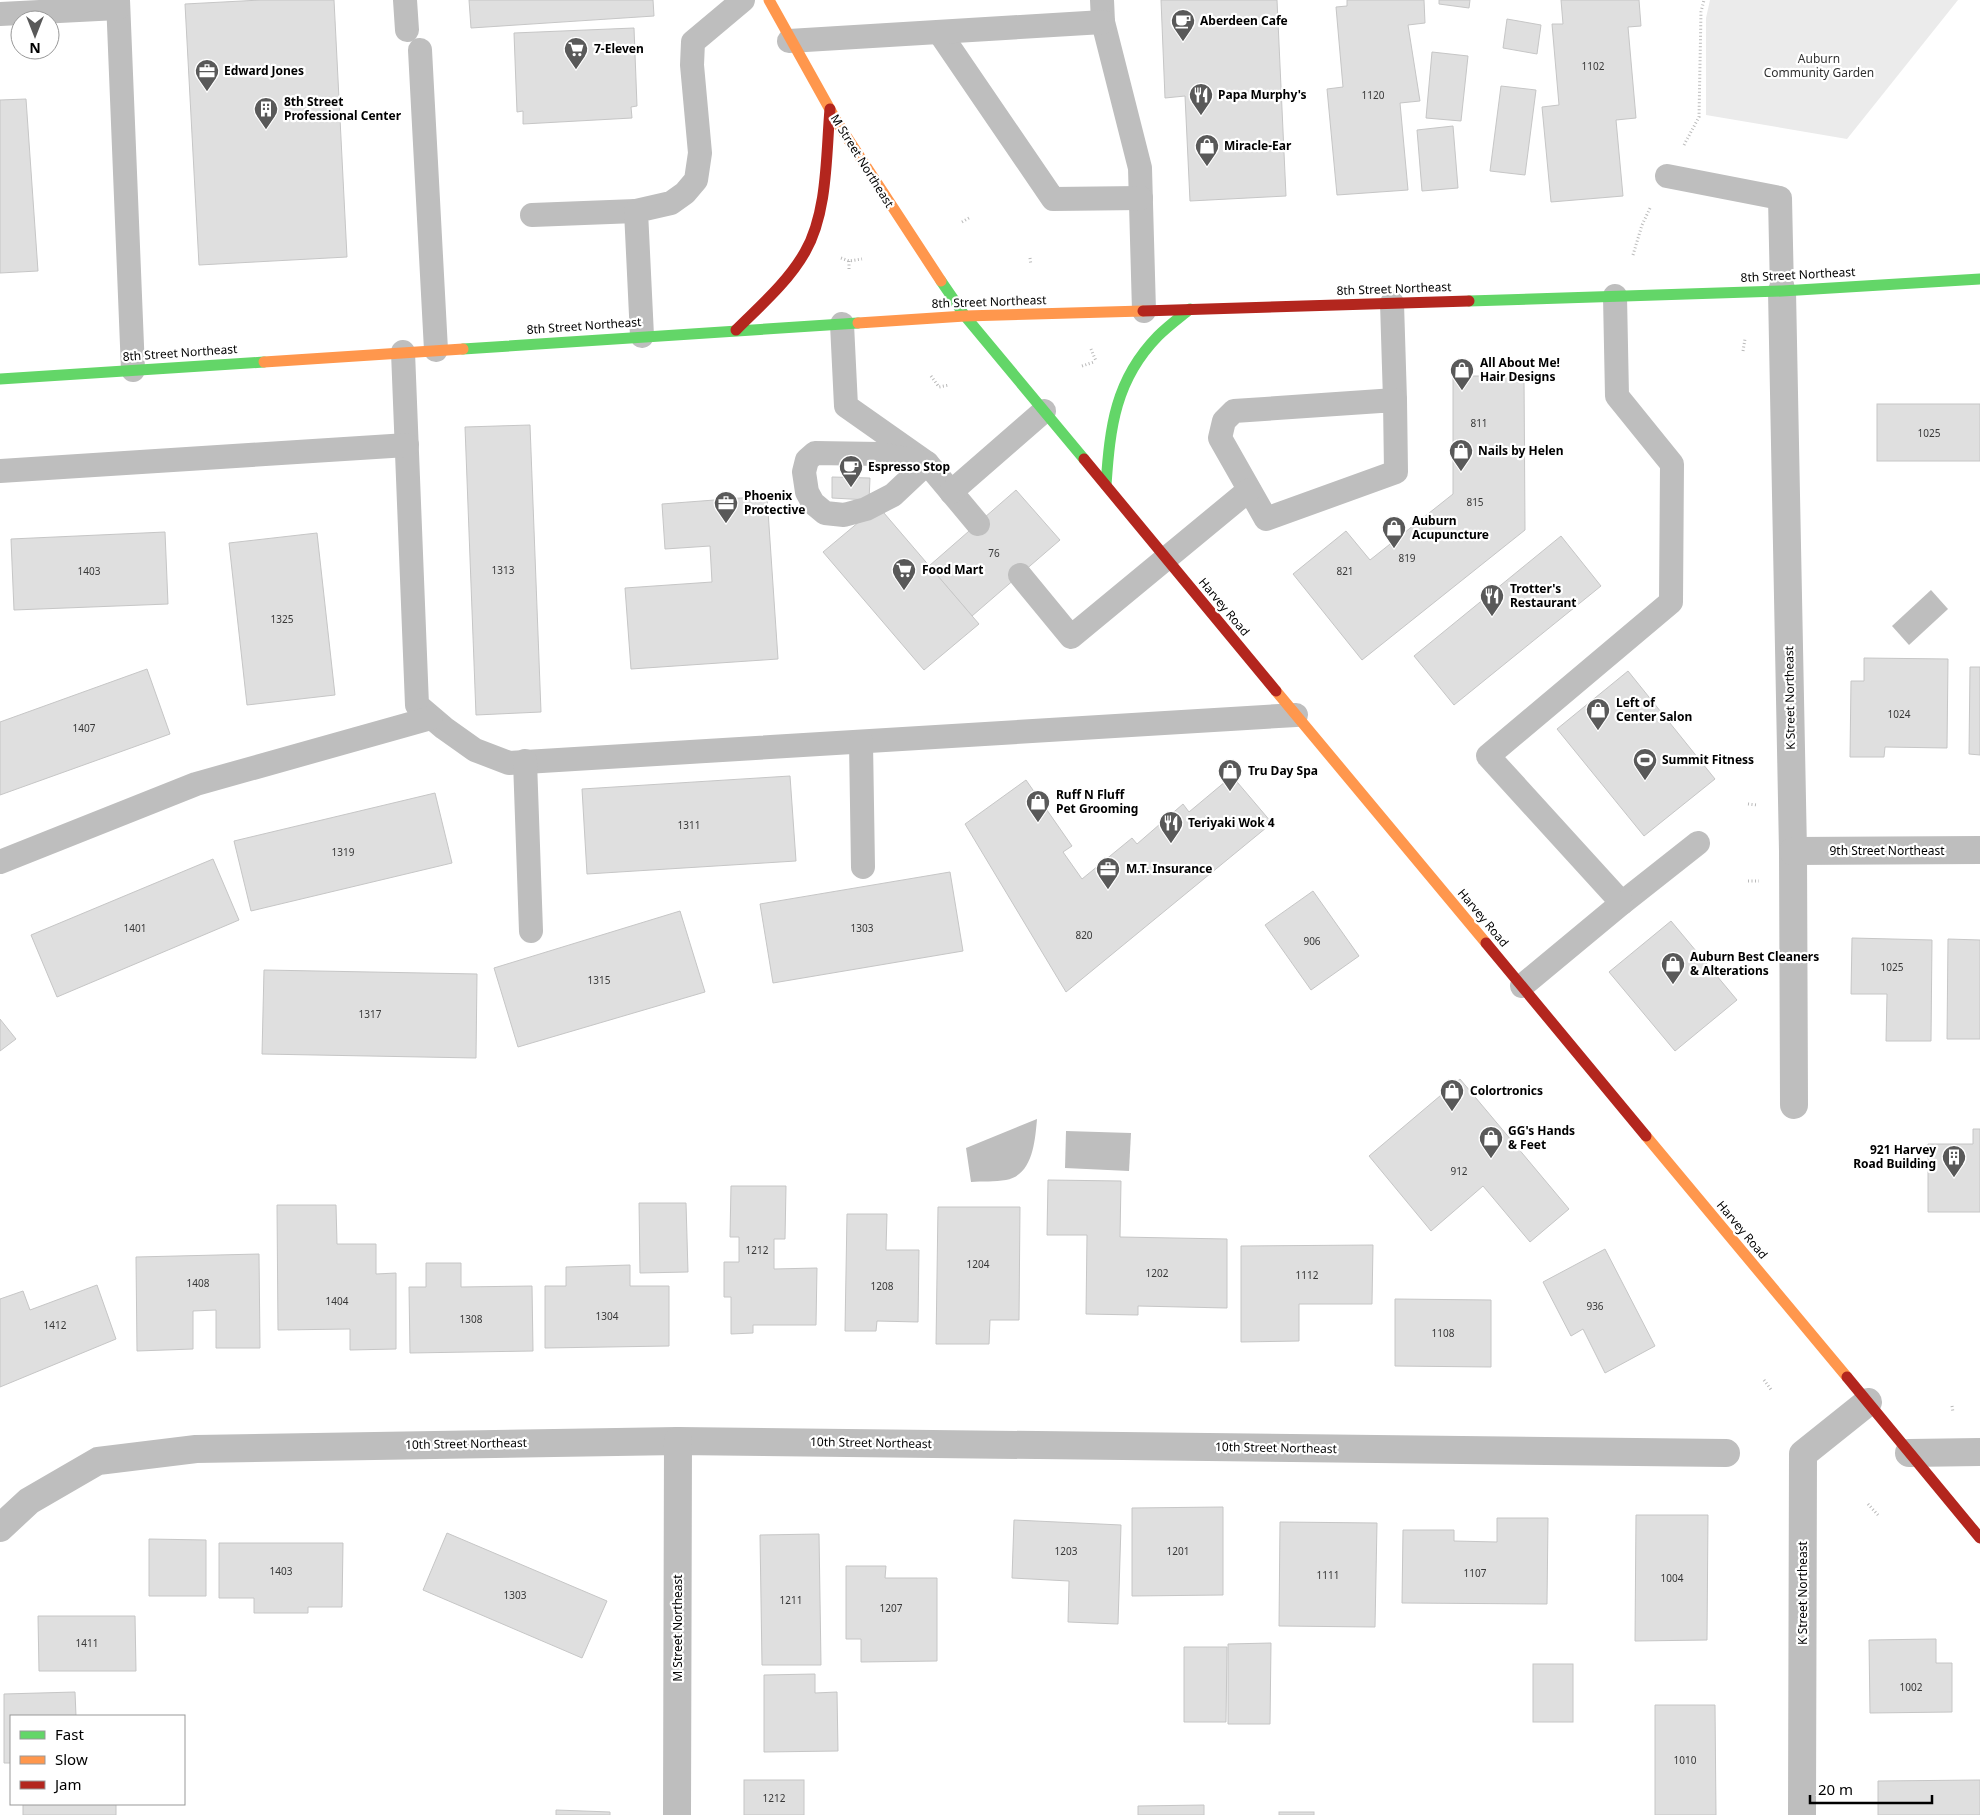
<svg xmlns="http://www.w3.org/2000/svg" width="1980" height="1815" viewBox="0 0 1980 1815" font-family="'Noto Sans',sans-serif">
<rect width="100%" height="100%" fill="#fff"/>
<polygon fill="#ebebeb" points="1710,0 1958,0 1847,139 1706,115 1706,18"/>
<g fill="#bebebe">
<polygon points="1931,590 1948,609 1909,645 1892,626"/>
<path d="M1037,1119c-2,22 -4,56 -31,61 -11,2 -24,1 -35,2l-5,-34z"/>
<polygon points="1066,1131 1131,1133 1129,1171 1065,1168"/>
</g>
<g fill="#dfdfdf" stroke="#c6c6c6">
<polygon points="261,0 334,0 347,257 199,265 185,4"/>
<polygon points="469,0 653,0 654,16 471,28"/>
<polygon points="1161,0 1277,0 1286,196 1190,201 1185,96 1165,98"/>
<polygon points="1347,0 1424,0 1425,23 1408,25 1420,101 1400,103 1408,190 1337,195 1327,89 1343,87 1336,7 1347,6"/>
<polygon points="1439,0 1470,0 1469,8 1439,4"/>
<polygon points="1561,0 1639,0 1641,26 1628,27 1636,118 1616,120 1623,196 1551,202 1542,107 1559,105 1552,24 1563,24"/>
<polygon points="1507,19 1541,25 1537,54 1503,48"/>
<polygon points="634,28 637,106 631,107 632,118 523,124 523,111 517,112 514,33"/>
<polygon points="1432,52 1468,56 1461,121 1426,118"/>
<polygon points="1501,86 1536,90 1525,175 1490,171"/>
<polygon points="26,99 38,271 0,273 0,100"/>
<polygon points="1453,126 1458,188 1422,191 1417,130"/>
<polygon points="1453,376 1524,376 1525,530 1362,660 1293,574 1346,531 1370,560 1453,494"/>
<rect x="1877" y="404" width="103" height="57"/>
<polygon points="530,425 541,712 476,715 465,427"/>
<polygon points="832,477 870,478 869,500 832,498"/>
<polygon points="1016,490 1060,540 972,616 929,566"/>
<polygon points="767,496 778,659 631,669 625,588 712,582 710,546 665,549 662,504"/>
<polygon points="878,506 979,624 924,670 823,552"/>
<polygon points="165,532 168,604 14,610 11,539"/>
<polygon points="317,533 335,695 247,705 229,543"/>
<polygon points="1561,536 1601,586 1454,705 1414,656"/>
<polygon points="1864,658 1948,659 1947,748 1885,747 1884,757 1850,757 1851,681 1864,681"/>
<polygon points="1970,667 1980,667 1980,755 1969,754"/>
<polygon points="147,669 170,734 0,795 0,722"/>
<polygon points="1628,671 1715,779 1644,836 1557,729"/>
<polygon points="790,776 796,861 587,874 582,789"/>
<polygon points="1232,776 1272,823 1066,992 965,824 1026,780 1072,846 1063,852 1082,879 1132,838 1137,844 1183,804 1189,812"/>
<polygon points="435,793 452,863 251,911 234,841"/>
<polygon points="213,859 239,920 57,997 31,935"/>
<polygon points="950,872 963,951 773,983 760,904"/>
<polygon points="1313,891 1359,956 1311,990 1265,925"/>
<polygon points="680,911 705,992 518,1047 494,968"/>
<polygon points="1671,921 1737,1000 1675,1051 1609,972"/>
<polygon points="1852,938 1932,940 1931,1041 1886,1041 1887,994 1851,994"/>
<polygon points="1948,939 1980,940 1980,1039 1947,1039"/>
<polygon points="264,970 477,974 476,1058 262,1054"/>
<polygon points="0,1019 16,1039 0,1051"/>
<polygon points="1460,1079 1569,1209 1530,1242 1483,1186 1431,1231 1369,1156"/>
<polygon points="1973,1129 1980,1129 1980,1212 1928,1212 1928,1144 1973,1144"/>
<polygon points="1048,1180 1121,1181 1120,1237 1227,1239 1227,1308 1138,1306 1138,1315 1086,1314 1087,1235 1047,1235"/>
<polygon points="731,1186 786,1186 785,1239 774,1239 774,1269 817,1268 816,1325 753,1325 753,1333 731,1334 731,1297 724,1297 724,1262 739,1262 739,1237 730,1237"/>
<polygon points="639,1203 686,1203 688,1272 640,1273"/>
<polygon points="277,1205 336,1205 337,1244 376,1244 376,1274 396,1273 396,1349 350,1350 350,1329 278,1330"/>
<polygon points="938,1207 1020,1207 1019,1320 990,1320 989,1344 936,1344"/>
<polygon points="847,1214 887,1214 886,1250 919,1250 918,1322 877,1321 876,1331 845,1331"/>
<polygon points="1373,1245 1372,1304 1299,1304 1299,1341 1241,1342 1241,1246"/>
<polygon points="1605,1249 1655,1346 1605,1373 1583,1329 1571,1336 1543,1282"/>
<polygon points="259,1254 260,1348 216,1348 216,1310 193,1311 193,1349 137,1351 136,1257"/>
<polygon points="426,1263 461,1263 461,1287 532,1286 533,1351 410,1353 409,1287 426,1287"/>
<polygon points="630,1265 630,1286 669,1286 669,1346 545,1348 545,1286 566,1286 566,1267"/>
<polygon points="97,1285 116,1339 0,1387 0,1299 23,1291 30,1310"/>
<polygon points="1395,1299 1491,1300 1491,1367 1395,1366"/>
<polygon points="1223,1507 1223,1595 1132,1596 1132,1508"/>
<polygon points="1636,1515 1708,1515 1707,1640 1635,1641"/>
<polygon points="1497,1518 1548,1518 1547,1604 1402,1603 1403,1530 1454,1530 1454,1541 1497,1542"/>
<polygon points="1014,1520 1121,1525 1118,1624 1068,1622 1069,1581 1012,1578"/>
<polygon points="1280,1522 1377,1523 1375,1627 1279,1626"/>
<polygon points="447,1533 607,1601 582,1658 423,1590"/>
<polygon points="819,1534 821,1665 762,1665 760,1535"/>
<polygon points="149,1539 206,1540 206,1596 149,1596"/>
<polygon points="219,1543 343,1543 342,1607 308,1607 308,1613 254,1613 254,1598 219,1598"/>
<polygon points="846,1566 886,1566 885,1578 937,1578 937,1661 861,1662 861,1639 846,1639"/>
<polygon points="38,1616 135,1616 136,1671 39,1671"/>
<polygon points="1936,1639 1936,1663 1952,1663 1952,1712 1870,1713 1869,1640"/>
<polygon points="1271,1643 1270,1724 1228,1724 1228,1644"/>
<polygon points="1184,1647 1227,1647 1226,1722 1184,1722"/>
<rect x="1533" y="1664" width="40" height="58"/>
<polygon points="815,1674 815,1693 837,1692 838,1751 764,1752 764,1675"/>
<polygon points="75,1692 76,1716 11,1716 11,1763 4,1763 4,1694"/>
<polygon points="1655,1705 1715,1705 1716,1815 1655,1815"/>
<rect x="744" y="1780" width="60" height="35"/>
<polygon points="1980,1780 1980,1815 1878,1815 1878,1781"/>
<rect x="23" y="1804" width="93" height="11"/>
<polygon points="1204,1805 1204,1815 1138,1815 1138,1806"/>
<polygon points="556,1810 610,1812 610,1815 556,1815"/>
<rect x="1279" y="1812" width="35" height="3"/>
</g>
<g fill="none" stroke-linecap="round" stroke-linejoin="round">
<g stroke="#b9b9b9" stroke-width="3" stroke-dasharray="1 2.5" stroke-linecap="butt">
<polyline points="1684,145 1699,117 1701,12 1704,0"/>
<polyline points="962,222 969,218"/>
<polyline points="1633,255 1642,225 1651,206"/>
<polyline points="841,258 849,261 862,259"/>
<polyline points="1030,258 1031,265"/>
<polyline points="849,261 849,269"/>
<polyline points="1091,349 1096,361"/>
<polyline points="1743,351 1745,339"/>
<polyline points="1082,366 1094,362"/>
<polyline points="931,376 939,387 949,385"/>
<polyline points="1748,804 1757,805"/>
<polyline points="1748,881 1759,881"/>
<polyline points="1764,1380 1772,1391"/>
<polyline points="1952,1406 1953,1412"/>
<polyline points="1868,1504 1878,1515"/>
</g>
<g stroke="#bebebe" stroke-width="24">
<polyline points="118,0 133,370"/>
<polyline points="405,0 407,30"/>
<polyline points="1102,0 1103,22 1140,168 1144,311"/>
<polyline points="0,14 118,8"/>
<polyline points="939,32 1053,199 1141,198"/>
<polyline points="789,41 1103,22"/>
<polyline points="420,50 436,350"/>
<polyline points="1667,176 1780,198 1782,291"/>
<polyline points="532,215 636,211"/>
<polyline points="1615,296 1617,396 1672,464 1671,602 1488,756 1622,903 1698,843"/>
<polyline points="1392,303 1395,400"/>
<polyline points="842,324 846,406 927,463 978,524"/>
<polyline points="642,336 636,211 671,203 685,193 696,180 700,153 692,65 693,42 743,0"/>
<polyline points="403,352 417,705 444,728 475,750 509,763 1296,715"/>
<polygon points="1395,400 1396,472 1266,519 1220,438 1224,421 1234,411"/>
<polygon points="815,453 880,454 927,463 893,495 866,509 844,515 825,513 813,503 807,492 804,472 807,460"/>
<polyline points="0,471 407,445"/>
<polyline points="951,492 1044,411"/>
<polyline points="1020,575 1071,637 1249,490"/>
<polyline points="861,742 863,867"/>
<polyline points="525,761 531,931"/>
<polyline points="0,862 196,784 431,718"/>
<polyline points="1522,986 1622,903"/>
</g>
<g stroke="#bebebe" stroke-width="28">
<polyline points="1782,291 1793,851 1794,1105"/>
<polyline points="1793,851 1980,850"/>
<polyline points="1909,1453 1980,1452"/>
<polyline points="0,1528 29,1501 98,1461 196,1449 678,1441 1726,1453"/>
<polyline points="677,1815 678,1441"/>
<polyline points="1802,1815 1803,1454 1868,1402"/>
</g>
<g stroke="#63d668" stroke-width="11">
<polyline points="941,281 965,316 1084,459"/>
<polyline points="1469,301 1782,291 1980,279"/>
<polyline points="463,349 858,323"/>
<polyline points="0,379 264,362"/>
<path d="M1106,485c4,-58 9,-105 52,-149 10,-10 21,-18 32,-27"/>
</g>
<g stroke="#ff974d" stroke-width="11">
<polyline points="769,0 837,122 941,281"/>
<polyline points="858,323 965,316 1143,311"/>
<polyline points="264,362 463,349"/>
<polyline points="1276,691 1486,943"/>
<polyline points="1646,1136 1847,1377"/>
</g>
<g stroke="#b3261e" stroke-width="11">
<polyline points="1143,311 1469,301"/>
<path d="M736,330c24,-24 52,-48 69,-78 23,-40 21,-98 25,-143"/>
<polyline points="1084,459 1276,691"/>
<polyline points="1486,943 1646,1136"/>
<polyline points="1847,1377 1980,1538"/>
</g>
</g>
<defs>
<g id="cafe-pin" transform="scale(1.25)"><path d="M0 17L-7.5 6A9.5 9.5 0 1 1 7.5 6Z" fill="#595959" stroke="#fff"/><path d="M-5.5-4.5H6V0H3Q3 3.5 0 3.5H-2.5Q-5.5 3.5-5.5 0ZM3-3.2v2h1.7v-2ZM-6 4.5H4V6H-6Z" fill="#fff"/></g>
<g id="supermarket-pin" transform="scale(1.25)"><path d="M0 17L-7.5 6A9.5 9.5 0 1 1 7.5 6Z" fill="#595959" stroke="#fff"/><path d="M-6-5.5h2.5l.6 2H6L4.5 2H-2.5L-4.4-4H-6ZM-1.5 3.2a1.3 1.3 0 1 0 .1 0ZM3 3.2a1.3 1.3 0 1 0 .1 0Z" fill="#fff"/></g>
<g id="office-pin" transform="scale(1.25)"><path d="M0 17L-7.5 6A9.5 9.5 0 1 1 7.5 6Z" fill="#595959" stroke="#fff"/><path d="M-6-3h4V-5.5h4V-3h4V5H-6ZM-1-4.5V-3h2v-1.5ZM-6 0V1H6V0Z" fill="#fff"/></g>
<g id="restaurant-pin" transform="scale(1.25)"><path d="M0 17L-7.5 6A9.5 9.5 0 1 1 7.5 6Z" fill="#595959" stroke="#fff"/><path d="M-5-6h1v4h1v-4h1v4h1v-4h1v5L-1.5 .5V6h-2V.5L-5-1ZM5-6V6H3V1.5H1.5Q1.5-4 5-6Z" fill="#fff"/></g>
<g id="building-pin" transform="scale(1.25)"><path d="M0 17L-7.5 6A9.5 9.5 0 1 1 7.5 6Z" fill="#595959" stroke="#fff"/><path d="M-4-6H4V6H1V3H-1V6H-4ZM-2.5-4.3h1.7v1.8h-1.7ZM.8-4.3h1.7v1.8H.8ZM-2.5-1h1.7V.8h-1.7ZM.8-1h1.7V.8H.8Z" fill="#fff"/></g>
<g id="shop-pin" transform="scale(1.25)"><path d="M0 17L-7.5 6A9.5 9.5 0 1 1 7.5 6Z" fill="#595959" stroke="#fff"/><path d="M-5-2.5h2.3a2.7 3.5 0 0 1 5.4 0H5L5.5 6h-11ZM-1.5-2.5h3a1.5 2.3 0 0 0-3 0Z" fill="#fff"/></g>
<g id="stadium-pin" transform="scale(1.25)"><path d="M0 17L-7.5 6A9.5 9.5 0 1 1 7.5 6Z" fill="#595959" stroke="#fff"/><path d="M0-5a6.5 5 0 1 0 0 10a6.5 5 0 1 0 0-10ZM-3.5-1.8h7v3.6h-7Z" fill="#fff"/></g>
</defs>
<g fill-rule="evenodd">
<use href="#cafe-pin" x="1183" y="21"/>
<use href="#supermarket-pin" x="576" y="49"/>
<use href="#office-pin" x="207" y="71"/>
<use href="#restaurant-pin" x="1201" y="95"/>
<use href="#building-pin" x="266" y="109"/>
<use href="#shop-pin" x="1207" y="146"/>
<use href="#shop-pin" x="1462" y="370"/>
<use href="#shop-pin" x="1461" y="451"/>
<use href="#cafe-pin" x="851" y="467"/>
<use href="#office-pin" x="726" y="503"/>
<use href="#shop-pin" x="1394" y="528"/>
<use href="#supermarket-pin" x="904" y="570"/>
<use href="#restaurant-pin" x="1492" y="596"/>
<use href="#shop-pin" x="1598" y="710"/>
<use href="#stadium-pin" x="1645" y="760"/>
<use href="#shop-pin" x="1230" y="771"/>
<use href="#shop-pin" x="1038" y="802"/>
<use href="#restaurant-pin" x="1171" y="823"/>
<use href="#office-pin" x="1108" y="869"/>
<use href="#shop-pin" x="1673" y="964"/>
<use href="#shop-pin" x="1452" y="1091"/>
<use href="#shop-pin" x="1491" y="1138"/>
<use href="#building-pin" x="1954" y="1157"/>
</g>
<g text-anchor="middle" stroke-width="4.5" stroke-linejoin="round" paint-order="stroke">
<g font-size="10" fill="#383838">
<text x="1593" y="70">1102</text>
<text x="1373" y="99">1120</text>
<text x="1479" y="427">811</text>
<text x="1929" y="437">1025</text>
<text x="1475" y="506">815</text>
<text x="994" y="557">76</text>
<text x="1407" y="562">819</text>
<text x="503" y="574">1313</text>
<text x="89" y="575">1403</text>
<text x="1345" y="575">821</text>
<text x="282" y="623">1325</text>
<text x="1899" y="718">1024</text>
<text x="84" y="732">1407</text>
<text x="689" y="829">1311</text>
<text x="343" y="856">1319</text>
<text x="135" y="932">1401</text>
<text x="862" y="932">1303</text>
<text x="1084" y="939">820</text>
<text x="1312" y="945">906</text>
<text x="1892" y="971">1025</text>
<text x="599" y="984">1315</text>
<text x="370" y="1018">1317</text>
<text x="1459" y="1175">912</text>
<text x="757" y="1254">1212</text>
<text x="978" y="1268">1204</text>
<text x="1157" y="1277">1202</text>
<text x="1307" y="1279">1112</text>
<text x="198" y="1287">1408</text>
<text x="882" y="1290">1208</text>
<text x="337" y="1305">1404</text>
<text x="1595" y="1310">936</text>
<text x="607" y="1320">1304</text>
<text x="471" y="1323">1308</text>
<text x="55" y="1329">1412</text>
<text x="1443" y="1337">1108</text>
<text x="1066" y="1555">1203</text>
<text x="1178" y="1555">1201</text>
<text x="281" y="1575">1403</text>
<text x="1475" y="1577">1107</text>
<text x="1328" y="1579">1111</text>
<text x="1672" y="1582">1004</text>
<text x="515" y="1599">1303</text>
<text x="791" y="1604">1211</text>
<text x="891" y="1612">1207</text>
<text x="87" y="1647">1411</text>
<text x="1911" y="1691">1002</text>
<text x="1685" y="1764">1010</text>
<text x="774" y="1802">1212</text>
</g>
<g font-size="12" font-weight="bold" fill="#000" stroke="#fff" text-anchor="start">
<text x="1200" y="25">Aberdeen Cafe</text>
<text x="594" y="53">7-Eleven</text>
<text x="224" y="75">Edward Jones</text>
<text x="1218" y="99">Papa Murphy's</text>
<text x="284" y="106">8th Street<tspan x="284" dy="14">Professional Center</tspan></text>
<text x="1224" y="150">Miracle-Ear</text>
<text x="1480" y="367">All About Me!<tspan x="1480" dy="14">Hair Designs</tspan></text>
<text x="1478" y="455">Nails by Helen</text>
<text x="868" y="471">Espresso Stop</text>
<text x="744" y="500">Phoenix<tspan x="744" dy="14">Protective</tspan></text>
<text x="1412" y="525">Auburn<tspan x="1412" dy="14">Acupuncture</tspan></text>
<text x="922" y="574">Food Mart</text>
<text x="1510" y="593">Trotter's<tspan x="1510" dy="14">Restaurant</tspan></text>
<text x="1616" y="707">Left of<tspan x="1616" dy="14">Center Salon</tspan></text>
<text x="1662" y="764">Summit Fitness</text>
<text x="1248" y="775">Tru Day Spa</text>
<text x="1056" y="799">Ruff N Fluff<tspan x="1056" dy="14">Pet Grooming</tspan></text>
<text x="1188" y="827">Teriyaki Wok 4</text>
<text x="1126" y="873">M.T. Insurance</text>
<text x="1690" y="961">Auburn Best Cleaners<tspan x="1690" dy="14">&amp; Alterations</tspan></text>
<text x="1470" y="1095">Colortronics</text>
<text x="1508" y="1135">GG's Hands<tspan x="1508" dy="14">&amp; Feet</tspan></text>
<text x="1936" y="1154" text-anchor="end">921 Harvey<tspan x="1936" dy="14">Road Building</tspan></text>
</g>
<g font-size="12" fill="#323232" stroke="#fff">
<text x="1819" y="63">Auburn<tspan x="1819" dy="14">Community Garden</tspan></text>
</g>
<g font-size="12" fill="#000" stroke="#fff">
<text transform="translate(862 161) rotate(58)" y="4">M Street Northeast</text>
<text transform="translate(1798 275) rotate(-3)" y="4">8th Street Northeast</text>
<text transform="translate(1394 289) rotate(-2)" y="4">8th Street Northeast</text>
<text transform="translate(989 302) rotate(-2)" y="4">8th Street Northeast</text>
<text transform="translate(584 326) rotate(-4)" y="4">8th Street Northeast</text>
<text transform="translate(180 353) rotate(-4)" y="4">8th Street Northeast</text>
<text transform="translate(1224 607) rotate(50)" y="4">Harvey Road</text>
<text transform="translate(1790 698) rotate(-91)" y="4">K Street Northeast</text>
<text x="1887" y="855">9th Street Northeast</text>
<text transform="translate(1483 918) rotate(50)" y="4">Harvey Road</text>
<text transform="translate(1742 1230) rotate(50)" y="4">Harvey Road</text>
<text transform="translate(871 1443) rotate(1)" y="4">10th Street Northeast</text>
<text transform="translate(466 1444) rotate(-1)" y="4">10th Street Northeast</text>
<text transform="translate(1276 1448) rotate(1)" y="4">10th Street Northeast</text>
<text transform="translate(1803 1593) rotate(-90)" y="4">K Street Northeast</text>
<text transform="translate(678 1628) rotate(-90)" y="4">M Street Northeast</text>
</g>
</g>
<rect x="10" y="1715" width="175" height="90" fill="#ffffff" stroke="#999999"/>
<rect x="20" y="1731" width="25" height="8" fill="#63d668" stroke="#999999"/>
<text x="55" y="1740" font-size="15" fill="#000000">Fast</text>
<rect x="20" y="1756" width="25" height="8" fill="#ff974d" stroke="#999999"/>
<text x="55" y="1765" font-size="15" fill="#000000">Slow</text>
<rect x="20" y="1781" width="25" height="8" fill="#b3261e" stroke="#999999"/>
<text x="55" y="1790" font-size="15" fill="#000000">Jam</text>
<g transform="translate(35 35) rotate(180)"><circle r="24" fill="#ffffff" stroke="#999999"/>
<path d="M0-4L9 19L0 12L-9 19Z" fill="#595959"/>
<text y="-8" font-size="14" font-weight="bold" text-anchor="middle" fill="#000000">N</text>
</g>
<path d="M1810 1795v8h122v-8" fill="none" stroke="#000000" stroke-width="2.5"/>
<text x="1818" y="1795" font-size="15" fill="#000000" stroke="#ffffff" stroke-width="4" paint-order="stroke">20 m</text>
</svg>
